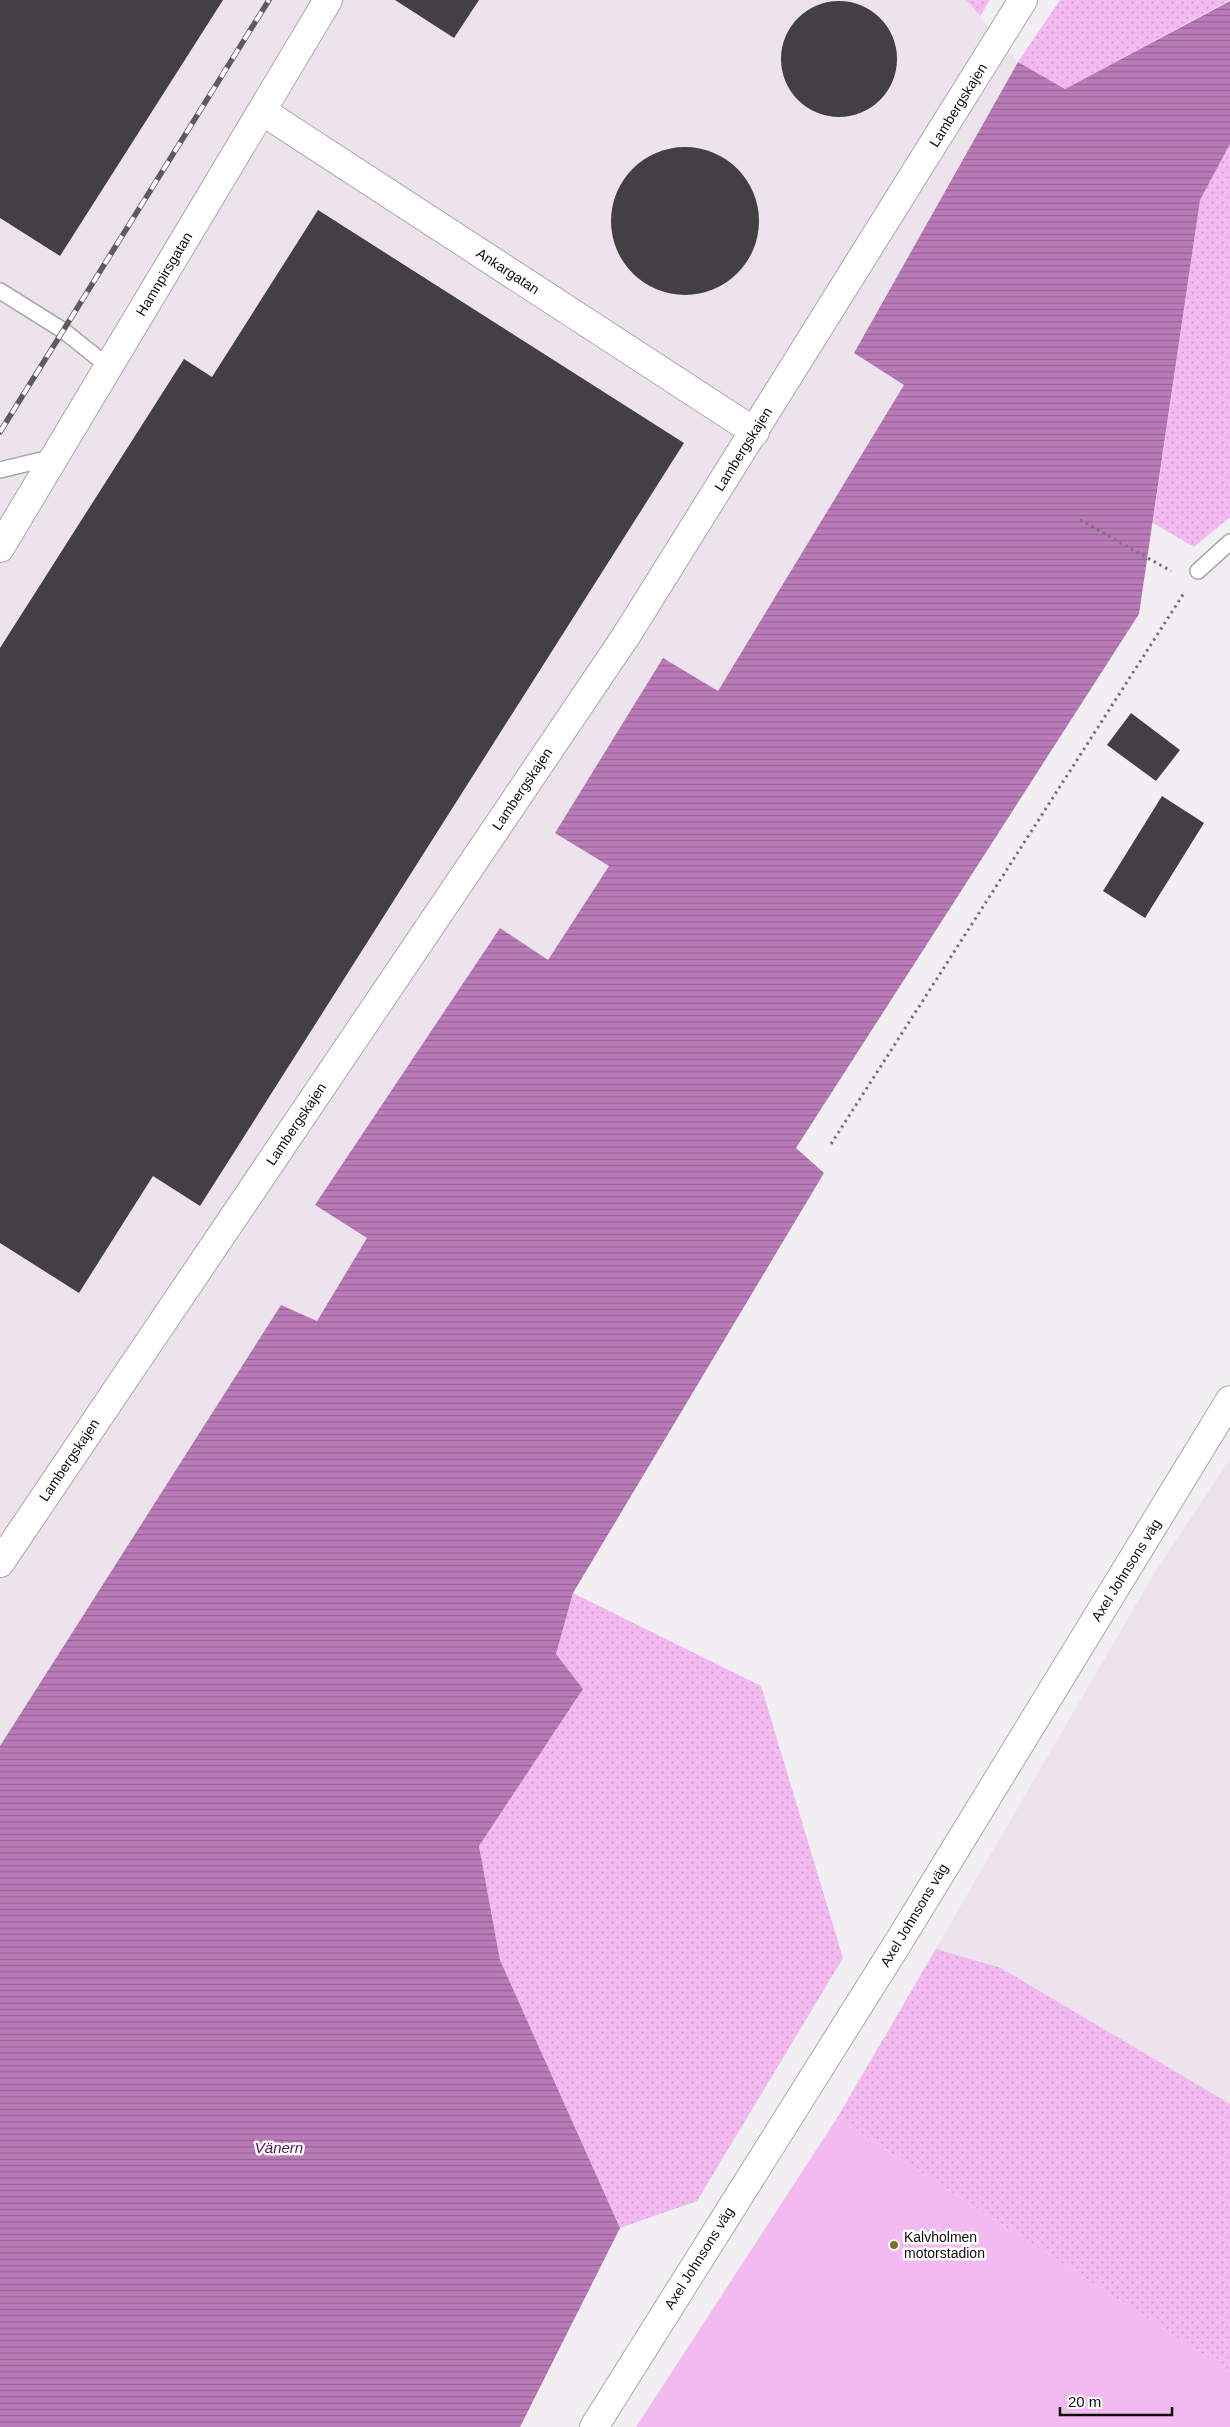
<svg xmlns="http://www.w3.org/2000/svg" width="1230" height="2427" viewBox="0 0 1230 2427" font-family="Arial,sans-serif">
<defs>
<pattern id="grass-dots" width="8" height="8" patternUnits="userSpaceOnUse" patternTransform="scale(1.25)"><rect width="8" height="8" fill="#f2baf1"/><path d="M2 2h.1M6 6h.1" fill="none" stroke="#ce9fcd" stroke-width="1.8" stroke-linecap="round"/></pattern>
<pattern id="water-rules" width="6" height="5" patternUnits="userSpaceOnUse" patternTransform="scale(1.25)"><rect width="6" height="5" fill="#b97bb8"/><path d="M0 2.5h6" fill="none" stroke="#956394"/></pattern>
</defs>
<rect width="100%" height="100%" fill="#f2eff2"/>
<g fill="#ede3ec">
<polygon points="0,0 966,0 1018,62 854,353 905,384 718,691 663,659 555,833 609,865 548,960 500,928 316,1206 367,1238 317,1321 281,1306 0,1746"/>
<polygon points="1230,1459 1230,2372 837,2118 1155,1572"/>
</g>
<g fill="url(#grass-dots)">
<polygon points="966,0 990,0 980,16"/>
<polygon points="1060,0 1230,0 1065,89 1018,62"/>
<polygon points="1230,144 1230,517 1194,547 1153,523 1200,199"/>
<polygon points="573,1593 761,1686 843,1958 697,2201 620,2228 500,1960 479,1846 583,1689 556,1654"/>
<polygon points="936,1949 1001,1968 1230,2104 1230,2372 837,2118"/>
</g>
<polygon fill="#f2baf1" points="837,2118 1230,2372 1230,2427 636,2427"/>
<polygon fill="url(#water-rules)" points="1230,1 1230,144 1200,200 1139,614 796,1148 824,1173 573,1593 556,1654 583,1689 479,1846 500,1960 620,2228 520,2427 0,2427 0,1746 281,1305 317,1321 367,1238 315,1205 500,928 548,960 609,866 555,833 663,658 718,691 904,385 854,353 1018,62 1065,89"/>
<g fill="#424042">
<polygon points="0,0 223,0 60,256 0,218"/>
<polygon points="395,0 479,0 454,38"/>
<circle cx="839" cy="59" r="58"/>
<circle cx="685" cy="221" r="74"/>
<polygon points="318,210 684,443 200,1206 153,1176 79,1293 0,1243 0,648 184,359 212,377"/>
<polygon points="1131,713 1180,750 1156,781 1107,745"/>
<polygon points="1162,796 1204,823 1145,918 1103,891"/>
</g>
<g fill="none" stroke-linecap="round" stroke-linejoin="round">
<g stroke="#aba8ab" stroke-width="18">
<g id="lane">
<polyline points="0,291 64,331 109,367"/>
<polyline points="0,470 54,457"/>
<polyline points="1198,571 1230,542"/>
</g>
</g>
<g stroke="#aba8ab" stroke-width="30">
<g id="street">
<polyline points="262,111 755,432"/>
<polyline points="0,548 328,0"/>
<polyline points="0,1563 626,636 1023,0"/>
</g>
</g>
<g stroke="#aba8ab" stroke-width="30">
<polyline id="secondary" points="594,2427 901,1938 1230,1400"/>
</g>
<g stroke="#787577" stroke-width="3" stroke-dasharray="2.5 4" stroke-linecap="butt">
<polyline points="1080,520 1171,571"/>
<polyline points="831,1144 1184,593"/>
</g>
<use href="#lane" stroke="#fff" stroke-width="15"/>
<use href="#street" stroke="#fff" stroke-width="28"/>
<use href="#secondary" stroke="#fff" stroke-width="28"/>
<g stroke="#5d5b5d" stroke-width="5.5">
<polyline id="rail" points="0,432 269,0"/>
</g>
<use href="#rail" stroke="#fff" stroke-width="4" stroke-dasharray="11" stroke-linecap="butt"/>
</g>
<circle fill="#6e7a26" stroke="#fff" stroke-width="2" cx="894" cy="2245" r="5"/>
<g text-anchor="middle" stroke-width="5" stroke-linejoin="round" paint-order="stroke">
<g font-size="14" fill="#0e0c0d" stroke="#fff">
<text transform="translate(958 105) rotate(-58)" y="5">Lambergskajen</text>
<text transform="translate(508 271) rotate(33)" y="5">Ankargatan</text>
<text transform="translate(164 274) rotate(-59)" y="5">Hamnpirsgatan</text>
<text transform="translate(743 449) rotate(-58)" y="5">Lambergskajen</text>
<text transform="translate(522 789) rotate(-56)" y="5">Lambergskajen</text>
<text transform="translate(296 1124) rotate(-56)" y="5">Lambergskajen</text>
<text transform="translate(69 1460) rotate(-56)" y="5">Lambergskajen</text>
<text transform="translate(1126 1570) rotate(-58)" y="5">Axel Johnsons väg</text>
<text transform="translate(914 1915) rotate(-59)" y="5">Axel Johnsons väg</text>
<text transform="translate(699 2258) rotate(-58)" y="5">Axel Johnsons väg</text>
</g>
<g font-size="14" fill="#0e0c0d" stroke="#fff" text-anchor="start">
<text x="904" y="2242">Kalvholmen<tspan x="904" dy="16">motorstadion</tspan></text>
</g>
<g font-size="15" font-style="italic" fill="#590c5b" stroke="#fff">
<text x="279" y="2153">Vänern</text>
</g>
</g>
<path d="M1060 2407v8h112v-8" fill="none" stroke="#0e0c0d" stroke-width="2.5"/>
<text x="1068" y="2407" font-size="15" fill="#0e0c0d" stroke="#ffffff" stroke-width="4" paint-order="stroke">20 m</text>
</svg>
